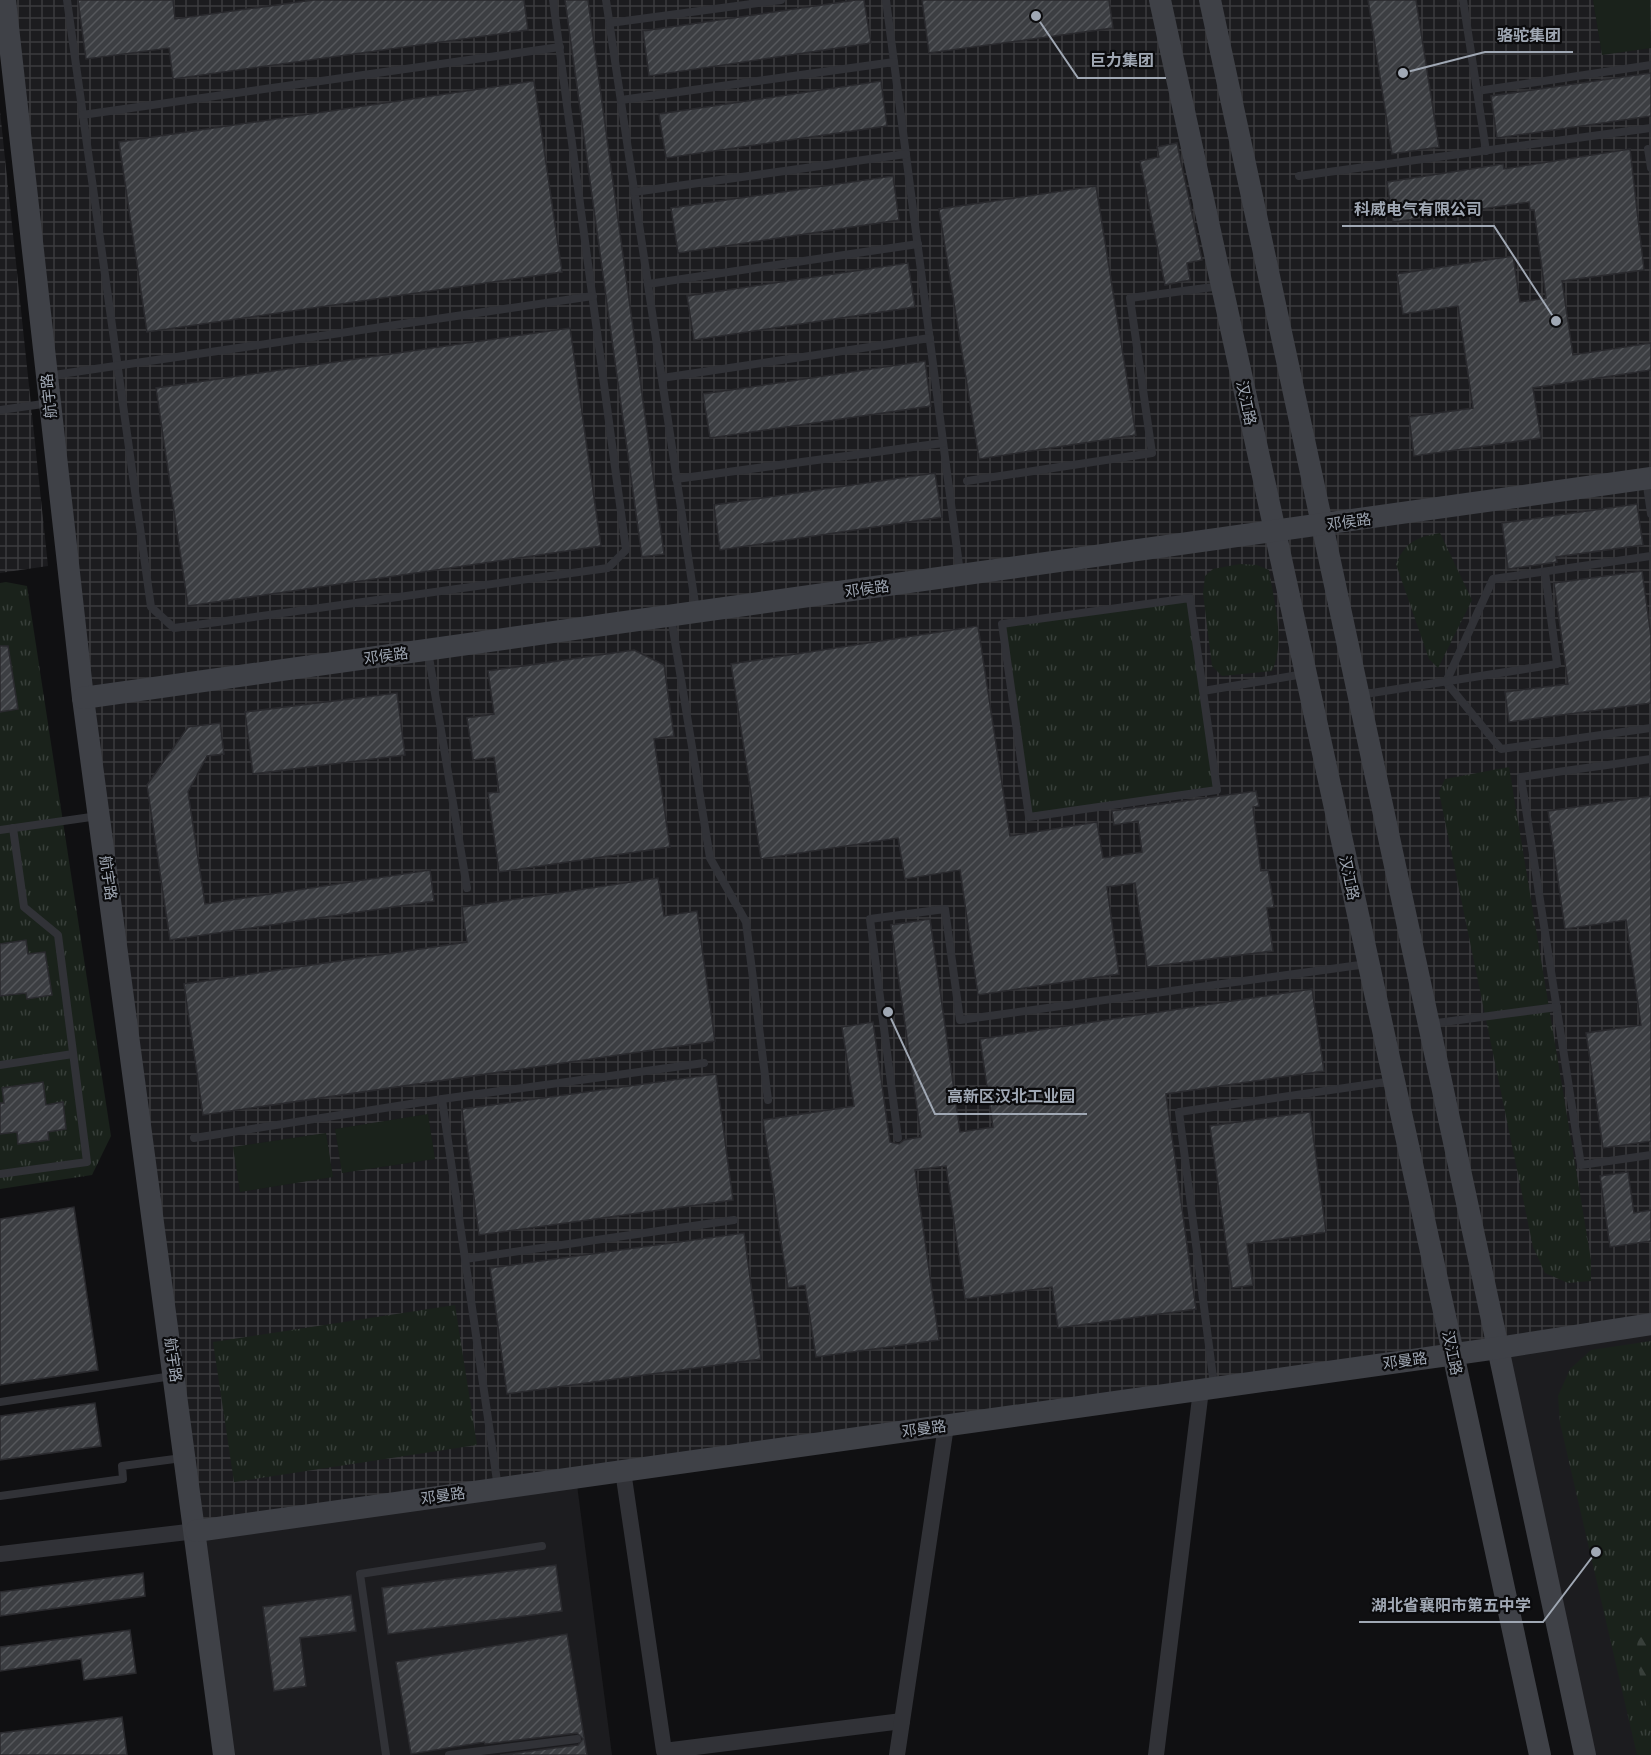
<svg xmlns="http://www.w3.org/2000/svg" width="1651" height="1755" viewBox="0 0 1651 1755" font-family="'Work Sans','Noto Sans SC',sans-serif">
<defs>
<pattern id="industrial-grid" width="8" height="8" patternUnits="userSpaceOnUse" patternTransform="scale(1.5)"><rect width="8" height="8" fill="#1c1c1f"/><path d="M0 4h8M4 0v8" fill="none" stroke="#3a3a3d"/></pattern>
<pattern id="grass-tufts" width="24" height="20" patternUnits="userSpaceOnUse" patternTransform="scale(1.5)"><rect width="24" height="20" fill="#1a221b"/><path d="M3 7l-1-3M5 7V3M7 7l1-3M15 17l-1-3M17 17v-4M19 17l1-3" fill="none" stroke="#383f3a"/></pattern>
<pattern id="forest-firs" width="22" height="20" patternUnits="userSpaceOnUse" patternTransform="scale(1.5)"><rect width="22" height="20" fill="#1a221b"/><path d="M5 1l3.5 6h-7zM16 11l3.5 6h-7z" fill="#383f3a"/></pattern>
<pattern id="building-hatch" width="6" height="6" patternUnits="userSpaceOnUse" patternTransform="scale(1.5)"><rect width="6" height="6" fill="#3c3e42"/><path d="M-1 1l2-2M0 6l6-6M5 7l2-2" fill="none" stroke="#55575b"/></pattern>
</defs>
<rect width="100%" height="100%" fill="#101012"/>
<g fill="#1c1c1f">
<polygon points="1651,1326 1651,1755 1585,1755 1498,1348"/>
<polygon points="576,1477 612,1755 224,1755 196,1531"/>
</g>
<g fill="url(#industrial-grid)">
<polygon points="5,0 1651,0 1651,1327 196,1531"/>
<polygon points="0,111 48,566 0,573"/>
</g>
<g fill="url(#grass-tufts)">
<path d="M1440,533l32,67 -34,68 -9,-9 -33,-95c9,-22 21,-27 44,-31z"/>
<path d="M1240,564l17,1 12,5c5,33 17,71 3,101l-50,5 -10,-10 -9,-73 2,-17 8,-7z"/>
<polygon points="6,582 27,586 111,1136 92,1175 0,1189 0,583"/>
<polygon points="1190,598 1217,790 1029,817 1002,624"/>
<polygon points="1509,767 1591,1260 1591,1281 1568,1283 1545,1273 1533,1247 1439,792 1445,779"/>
<polygon points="455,1305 477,1445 234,1482 213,1342"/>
<polygon points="1651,1341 1651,1755 1637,1755 1560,1423 1558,1396 1570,1369 1591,1350"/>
</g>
<polygon fill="url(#forest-firs)" points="1651,1635 1651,1729 1636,1656 1638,1638"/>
<g fill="#1a221b">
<polygon points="1593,0 1650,0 1651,48 1602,55"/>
<polygon points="428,1114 435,1159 342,1173 335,1129"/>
<polygon points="326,1133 333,1177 240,1192 233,1147"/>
</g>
<g fill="url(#building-hatch)" stroke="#2a2a2e" stroke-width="1.5">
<polygon points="78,0 173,0 175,19 313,0 524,0 528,30 173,79 169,48 86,59"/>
<polygon points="565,0 588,0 664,554 642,557"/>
<polygon points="856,0 864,0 871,43 649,76 643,31"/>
<polygon points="922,0 1109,0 1113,28 929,53"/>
<polygon points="1368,0 1416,0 1439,147 1392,154"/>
<polygon points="1651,73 1651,116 1497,138 1491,96"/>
<polygon points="534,81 562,272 147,332 119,142"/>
<polygon points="881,81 887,126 666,158 659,114"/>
<polygon points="1177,143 1202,260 1187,263 1190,280 1165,285 1140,161 1159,157 1157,147"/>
<polygon points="1630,149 1644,270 1562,281 1573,355 1651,343 1651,370 1533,388 1541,438 1414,456 1409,417 1473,408 1458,306 1403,314 1397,274 1513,256 1520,302 1546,298 1534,210 1530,210 1529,202 1393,222 1387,182 1503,164 1504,169"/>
<polygon points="893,176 899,220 678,253 671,208"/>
<polygon points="1096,186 1136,435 979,459 939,209"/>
<polygon points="908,263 915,307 694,340 687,296"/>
<polygon points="570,328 601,546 188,606 156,388"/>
<polygon points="925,361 931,406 710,438 703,394"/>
<polygon points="935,473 942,517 720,550 714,505"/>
<polygon points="1637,504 1643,545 1556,557 1557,562 1508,569 1502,523"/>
<polygon points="1642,571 1651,636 1651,703 1509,722 1505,692 1568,684 1554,583"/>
<polygon points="978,626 1010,836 1097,822 1103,858 1142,852 1138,821 1114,825 1112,811 1256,791 1259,806 1253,807 1261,871 1268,870 1274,907 1267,908 1273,951 1147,967 1135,883 1107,887 1119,974 978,995 960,870 905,879 898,838 761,859 731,664"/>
<polygon points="0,646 8,646 18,709 0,712"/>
<polygon points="634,650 664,665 674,736 654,739 670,847 499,872 488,793 499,792 494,757 473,760 467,718 494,714 488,671"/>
<polygon points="397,693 405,755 253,774 245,712"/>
<polygon points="220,723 224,754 207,756 188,792 205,904 430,870 434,901 170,940 147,785 188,727"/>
<polygon points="1651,796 1651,1141 1603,1148 1586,1033 1641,1025 1626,920 1565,929 1548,811"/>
<polygon points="658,878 664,916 697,911 715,1041 203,1115 184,984 467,942 462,907"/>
<polygon points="930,919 960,1132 993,1127 980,1039 1312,989 1324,1071 1166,1094 1196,1309 1058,1328 1052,1287 965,1299 946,1166 915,1170 939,1340 816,1357 805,1285 788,1288 763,1120 854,1106 842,1027 873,1022 890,1142 899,1144 904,1140 921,1137 891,925"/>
<polygon points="26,940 28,954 45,952 52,995 27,999 26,993 0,996 0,944"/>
<polygon points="716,1074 733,1200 479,1235 462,1109"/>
<polygon points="43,1082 46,1105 63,1102 66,1129 48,1132 49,1140 18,1144 17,1132 0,1134 0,1103 4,1103 2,1088"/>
<polygon points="1310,1112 1326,1232 1247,1244 1253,1285 1232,1288 1210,1126"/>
<polygon points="1628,1172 1634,1213 1651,1210 1651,1241 1610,1247 1600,1176"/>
<polygon points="74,1207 98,1370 0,1385 0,1219"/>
<polygon points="744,1233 761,1359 507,1394 490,1268"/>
<polygon points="95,1403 101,1446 0,1460 0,1416"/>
<polygon points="556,1565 562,1611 388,1634 382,1588"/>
<polygon points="143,1573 145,1596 0,1616 0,1592"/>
<polygon points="351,1595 356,1631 300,1638 306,1686 274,1691 263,1607"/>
<polygon points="130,1630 136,1673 84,1680 81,1659 0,1671 0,1647"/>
<polygon points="567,1634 587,1755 500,1755 578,1745 583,1739 577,1733 485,1744 484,1742 411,1754 396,1662"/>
<polygon points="122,1717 127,1755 0,1755 0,1733"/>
</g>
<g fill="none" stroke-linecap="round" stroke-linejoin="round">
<g stroke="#313237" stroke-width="8">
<polyline points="67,0 151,607 174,628 608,568 626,550 553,0"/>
<polyline points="606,0 696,610"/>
<polyline points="886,0 960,573"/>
<polyline points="1463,0 1477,91 1651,65"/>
<polyline points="610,23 781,0"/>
<polyline points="1477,91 1486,151"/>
<polyline points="621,100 894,62"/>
<polyline points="82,115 560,47"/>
<polyline points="1648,149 1651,168"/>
<polyline points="1299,176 1651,128"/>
<polyline points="634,192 906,154"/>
<polyline points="648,284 918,244"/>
<polyline points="47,376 593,296"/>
<polyline points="662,378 930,338"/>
<polyline points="0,410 50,403"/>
<polyline points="676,479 943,443"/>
<polyline points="1646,479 1651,514"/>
<polyline points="967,481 1152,453 1130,298 1221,286"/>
<polyline points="1651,556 1493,579 1446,682 1501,749 1651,728"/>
<polyline points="671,617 710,858 746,922 768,1100"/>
<polyline points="428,651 467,888"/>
<polyline points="1203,691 1217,790 1029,817 1002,624 1190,598 1203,691 1304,674"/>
<polyline points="1359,695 1557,664 1545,572"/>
<polyline points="1651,759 1521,777 1581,1165 1651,1155"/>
<polyline points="0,830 98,816"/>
<polyline points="1429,1024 1557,1007"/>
<polyline points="0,1065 73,1054"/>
<polyline points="194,1138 442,1099"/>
<polyline points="898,1138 870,919 945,909 960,1020 1367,964"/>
<polyline points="0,1174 87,1162 58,935 24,907 13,828"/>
<polyline points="465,1259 734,1220"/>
<polyline points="1214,1385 1179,1112 1393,1081"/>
<polyline points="0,1402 172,1376"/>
<polyline points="498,1488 442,1099 704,1063"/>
<polyline points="0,1496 123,1479 122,1466 182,1458"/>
<polyline points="386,1755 360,1574 542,1546"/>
<polyline points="449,1755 577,1739"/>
</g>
<g stroke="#313237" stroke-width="16">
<polyline points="623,1471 664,1751 902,1721"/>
<polyline points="0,1554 196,1531"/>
<polyline points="897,1755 946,1426"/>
<polyline points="1156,1755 1201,1390"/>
</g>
<g stroke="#3f4147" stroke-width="22">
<polyline points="5,0 83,698 224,1755"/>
<polyline points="1160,0 1540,1755"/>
<polyline points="1210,0 1585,1755"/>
<polyline points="83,698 1651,478"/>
<polyline points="196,1531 1498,1348 1651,1324"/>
</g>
</g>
<g text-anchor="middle" stroke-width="4.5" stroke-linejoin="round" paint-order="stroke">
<g font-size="15" fill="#a0a8b4" stroke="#0b0b0d">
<text transform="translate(49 396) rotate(-96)" y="5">航宇路</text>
<text transform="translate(1246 403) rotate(78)" y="5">汉江路</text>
<text transform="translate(1349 522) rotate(-8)" y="5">邓侯路</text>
<text transform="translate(867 589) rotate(-8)" y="5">邓侯路</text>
<text transform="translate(386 656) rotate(-8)" y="5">邓侯路</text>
<text transform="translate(108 878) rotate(82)" y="5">航宇路</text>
<text transform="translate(1349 878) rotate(78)" y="5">汉江路</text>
<text transform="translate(1452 1353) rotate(78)" y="5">汉江路</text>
<text transform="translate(173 1360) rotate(82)" y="5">航宇路</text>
<text transform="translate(1405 1361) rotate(-8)" y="5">邓曼路</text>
<text transform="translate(924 1429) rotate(-8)" y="5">邓曼路</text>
<text transform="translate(443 1496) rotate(-8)" y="5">邓曼路</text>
</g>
</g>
<path fill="none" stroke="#a0a8b4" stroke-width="2" d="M1403 73L1485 52H1573M1036 16L1078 78H1166M1556 321L1494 226H1342M888 1012L935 1114H1087M1596 1552L1543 1622H1359"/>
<g fill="#a0a8b4" stroke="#0b0b0d" stroke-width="2">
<circle cx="1403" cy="73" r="6"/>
<circle cx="1036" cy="16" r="6"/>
<circle cx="1556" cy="321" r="6"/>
<circle cx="888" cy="1012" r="6"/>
<circle cx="1596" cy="1552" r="6"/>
</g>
<g font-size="16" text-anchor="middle" font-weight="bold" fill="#a0a8b4" stroke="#0b0b0d" stroke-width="4.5" stroke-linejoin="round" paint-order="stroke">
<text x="1529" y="41">骆驼集团</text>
<text x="1122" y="66">巨力集团</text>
<text x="1418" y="215">科威电气有限公司</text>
<text x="1011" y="1102">高新区汉北工业园</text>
<text x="1451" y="1611">湖北省襄阳市第五中学</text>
</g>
</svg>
